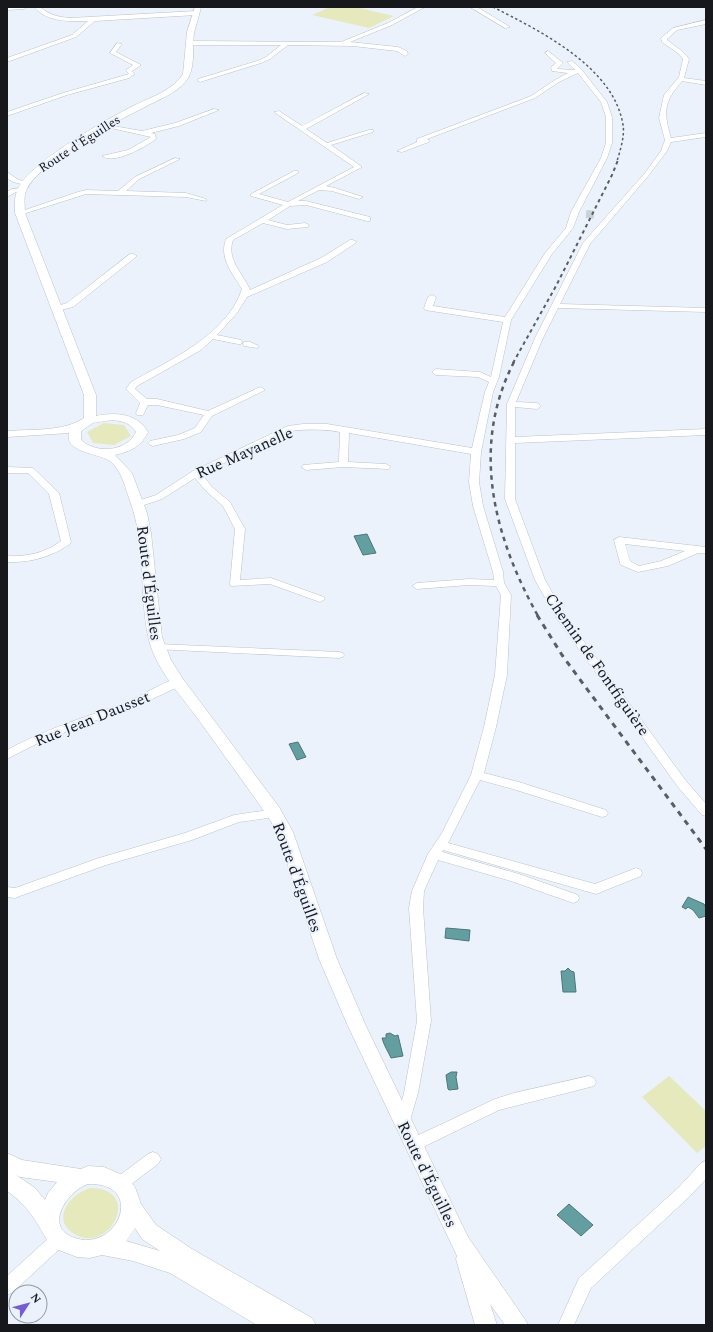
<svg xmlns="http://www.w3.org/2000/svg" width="713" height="1332" viewBox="0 0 713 1332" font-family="Spectral,serif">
<rect width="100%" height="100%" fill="#ebf2fc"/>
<g fill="#e6e9bc">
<polygon points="330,7 355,7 394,16 369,28 312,15"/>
<polygon points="104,423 124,425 131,436 114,445 93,443 87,432"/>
<polygon points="669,1076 706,1111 706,1146 697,1153 642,1097"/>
<path d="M90,1188c53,0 21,65 -14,47 -26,-14 -8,-40 14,-47z"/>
</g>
<g fill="#639fa1" stroke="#4c7679">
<polygon points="367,534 376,553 363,555 354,536"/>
<polygon points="298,742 306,757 297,760 289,744"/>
<polygon points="688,897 704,904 706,908 706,916 699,918 693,910 688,907 686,909 682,907"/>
<polygon points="446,928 470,930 469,941 445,938"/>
<polygon points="568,968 571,971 574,972 576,992 563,992 561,971 565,971"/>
<path d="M390,1033l5,3 3,-1 5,21 -12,2c-3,-7 -7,-12 -9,-20h4v-4z"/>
<polygon points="451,1072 457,1072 456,1077 458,1089 449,1090 448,1089 446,1075"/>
<polygon points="569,1204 593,1225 581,1236 557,1215"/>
</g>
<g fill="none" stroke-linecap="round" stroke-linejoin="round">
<polyline stroke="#cbd1da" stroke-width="8" stroke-dasharray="8 4" stroke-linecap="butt" points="586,214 597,215"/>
<g stroke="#bbc2cb" stroke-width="1">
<g id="minor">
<polygon points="7,7 27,7 24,9 7,10"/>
<path d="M34,7h6c9,8 19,10 30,11l126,-7 3,2 -3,2 -101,6 -19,16 -69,25v-4l65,-23 16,-14c-19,0 -40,2 -54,-14z"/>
<polygon points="418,7 425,7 392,25 350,42 398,47 407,51 408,54 405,56 397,51 353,46 288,45 270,59 261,63 200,82 198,81 198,79 257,61 266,57 281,45 190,45 187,43 190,41 341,42 388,23"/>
<polygon points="470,7 477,7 510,27 505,28"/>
<path d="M706,20v4l-29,6 -10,9v1l16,12 6,7 -5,19 22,3v4l-24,-4c-18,21 -19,30 -11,57l35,-5v4l-35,5 -4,9 -18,24 -59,69 -30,60 146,4v4l-148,-4 -15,30 -27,64 21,1 4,3 -4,3 -22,-2v30l191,-8v6l-191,8v56l30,81 22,38 119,163 20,23v12l-4,-1 -24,-28 -121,-168 -22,-39 -30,-81 2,-95 28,-66 48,-95 62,-70 16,-22 4,-11 -6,-22 5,-23 15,-18 4,-18 -4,-5 -17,-12 -1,-4 12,-10z"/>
<polygon points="117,43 122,44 116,52 141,65 132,71 135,74 129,78 67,95 7,116 7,112 63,93 129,74 126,70 133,65 110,53"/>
<path d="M548,51l15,12 -6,6 18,1 -8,-8 5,-1 9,8 26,33 5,15v26l-5,15 -28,54 -6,16 -21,26 -41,66 -12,57 -6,15 -12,60 -2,30 4,24 20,66 1,11 7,12 -4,80 -11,52 -12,46 35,9 87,28 2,3 -2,3 -4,1 -89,-28 -33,-9 -32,63 147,41 41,-16 5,2 1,3 -1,3 -45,18 -153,-44 -1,2 77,22 59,21 1,3 -1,3 -5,2 -62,-22 -73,-21 -14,31 -1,17 8,113 -13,72 -10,34 -5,1 -5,-1 -2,-5 8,-29 13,-72 -8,-113 3,-17 16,-37 14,-21 29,-58 13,-48 11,-52 6,-80 -5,-9 -27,-1 -52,4 -5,-3 5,-3 52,-4 25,1 -1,-8 -20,-66 -4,-24 2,-28 -122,-21 -1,29 38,2 5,3 -2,2 -46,-2 -37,3 -5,-3 2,-2 36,-3 1,-30c-16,-3 -33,-3 -50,-1l-88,43 10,13 18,15 15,27 -5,51 31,-2 53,19 1,2 -5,3 -50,-18 -39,2 -1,-2 5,-55 -12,-23 -17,-15 -11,-13 -33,21 -24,8 -5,-3 2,-2 21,-7 37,-24 95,-45 15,-2h24l145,24 13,-56 4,-10 -11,-5 -42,-2 -4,-3 4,-3 44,3 11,5 12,-55 -78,-12 -1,-2 4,-11 4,-2 4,2 -3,9 72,11 40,-64 21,-25 5,-16 30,-54 5,-15v-26l-5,-15 -23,-29 -19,9 -24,16 -108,41 3,2 -1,1 -27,10 -5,-1 20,-9v-3l114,-43 24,-16 13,-7 -16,-2 -1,-4 5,-4 -10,-9 -1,-1z"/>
<path d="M364,93l5,1 -63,35 21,14 42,-13h4v2l-42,13 31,22 -36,19 9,2 28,9 -4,2 -27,-8 -13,-1 -21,11h8l64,16v4h-3l-61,-16 -16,1 -22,14 19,5 18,-2 4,2 -1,2 -21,2 -24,-6 -30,17c-7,20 10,33 17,50l71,-32 29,-18h3l4,2 -30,20 -80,35 -10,16 -20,22 24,5 1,2 -1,2h-3l-25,-5 -12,11 -64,36 -2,3 12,10h10l51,12 50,-23 3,-1 4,3 -53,26 -11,16 -17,7 -31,7 -3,-1 -2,-2 2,-2 28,-6 17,-7 9,-13 -47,-10h-9l-5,10h-6l-1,-2 4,-10 -14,-14 5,-7c39,-22 96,-47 111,-93 -10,-16 -23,-31 -16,-50l57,-34 -32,-9v-2l43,-23h4v2l-39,21 29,8 66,-35 -80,-55 5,-1 23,15z"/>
<path d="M214,109l5,1 -40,16 -28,7 4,1 1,5c-11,8 -42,26 -54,17l26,-6 23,-13 -49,-11v-2l40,7 33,-8z"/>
<polygon points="175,158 180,159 139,179 126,191 186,193 206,199 206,201 186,197 86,194 20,215 16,213 78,192 86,190 118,191 135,177"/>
<polygon points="7,172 17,179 28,183 25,185 13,182 7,178"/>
<polygon points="22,188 24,189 24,191 16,192 7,197 7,192 12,189"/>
<polygon points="130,254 133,254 137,256 73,307 57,311 54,311 54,307 67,303"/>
<polygon points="244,342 250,342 259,346 258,348 244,346 243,344"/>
<path d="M7,467l26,1 26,25 12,49 -1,2c-19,13 -40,19 -63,18v-6c20,1 38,-3 54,-15l-12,-47 -21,-21h-21z"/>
<path d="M619,537l87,10v6h-8l-30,13 -30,6 -17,-7 -1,-2 -6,-23zM625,544l60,7 -24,10 -22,5 -9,-5z"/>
<polygon points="158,644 339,652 343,653 344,655 343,657 339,658 154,649 153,647 154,645"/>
<path d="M178,678l4,1 2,3 -2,3 -51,24 -40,13 -51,20 -33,17v-9c37,-20 75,-32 115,-46 19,-7 36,-20 56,-26z"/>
<polygon points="273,807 277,808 279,811 277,814 268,818 239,822 192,840 106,865 20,896 15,898 7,897 7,887 15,888 99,858 185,833 234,815 262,811"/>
<polygon points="589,1076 594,1078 596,1082 594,1086 499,1110 413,1152 408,1150 405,1145 408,1140 495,1099 514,1093"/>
<polygon points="153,1152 158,1154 161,1159 158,1164 126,1188 121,1190 116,1188 113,1183 116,1178 148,1154"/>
<polygon points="706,1161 706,1179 689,1197 591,1288 574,1325 558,1325 579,1278 679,1187 701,1163"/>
<polygon points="58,1233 64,1235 66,1240 64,1245 13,1292 7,1295 7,1276 52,1235"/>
</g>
</g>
<g stroke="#bbc2cb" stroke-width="1">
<g id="tertiary">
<path d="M195,7h6c-2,9 -5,18 -7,26 -2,15 2,36 -8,48 -10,13 -29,19 -43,27 -27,13 -105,56 -116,81 -4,7 -2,16 -2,24l71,182v21c19,-4 41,-3 52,16 -7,15 -17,19 -33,23l17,18 15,40 4,20 11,104 9,23 12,19 96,128 14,25 44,127 29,67 102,211 56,81 4,7h-23l-15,-21 7,21h-22l-19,-66 1,-3 -109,-230 -29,-67 -42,-127 -10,-17c-23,-32 -46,-64 -69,-96 -18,-25 -44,-52 -50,-83 -9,-44 -2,-92 -18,-135 -5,-14 -8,-30 -20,-40 -11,-8 -46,-8 -41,-28l-62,4v-6c25,-2 56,1 77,-13v-23l-69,-182c0,-8 -1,-17 3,-24 12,-27 89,-70 117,-84 17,-8 38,-15 48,-31l4,-42zM112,420c10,1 19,3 24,12 -9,20 -40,22 -55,8v-9l12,-8z"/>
<path d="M7,1153l15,7 59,9 7,-3 16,1 23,10 8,10 6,17 15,21 36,24 120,69 4,7h-59l-87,-52 -37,-12 -31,-6 -12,3 -13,-1 -26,-10c-14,-24 -21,-40 -44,-56zM16,1175l4,2 37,5 -9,11 -3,7 -10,-12zM88,1184c58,-2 31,68 -13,54 -32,-10 -9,-46 13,-54zM135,1228l7,11 18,12 -34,-10z"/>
</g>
</g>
<use href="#minor" fill="#fff" fill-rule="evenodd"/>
<use href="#tertiary" fill="#fff" fill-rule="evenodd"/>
<path stroke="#5a5e64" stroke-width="1.5" stroke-dasharray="2.5 2.5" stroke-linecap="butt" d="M493,7c47,24 121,60 130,118 2,11 -3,26 -6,36"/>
<polyline stroke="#5a5e64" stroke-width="2" stroke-dasharray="3.5 3.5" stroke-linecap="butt" points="513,363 556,286 612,175 618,160"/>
<path stroke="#5a5e64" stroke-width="2.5" stroke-dasharray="4.5 4.5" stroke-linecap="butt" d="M514,362c-44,85 -20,175 24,254"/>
<polyline stroke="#5a5e64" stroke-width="3" stroke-dasharray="5.5 5.5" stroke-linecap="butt" points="537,615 562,655 584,685 706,849"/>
</g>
<g text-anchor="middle" stroke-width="4" stroke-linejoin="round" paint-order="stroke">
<g font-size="13" fill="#16181c" stroke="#ebf2fc">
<text transform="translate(79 143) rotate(-33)" y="5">Route d'Éguilles</text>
</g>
<g font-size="16" fill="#16181c" stroke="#ebf2fc">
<text transform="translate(244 452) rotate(-24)" y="6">Rue Mayanelle</text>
<text transform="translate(150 583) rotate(83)" y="6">Route d'Éguilles</text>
<text transform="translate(598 664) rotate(55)" y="6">Chemin de Fontfiguière</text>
<text transform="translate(92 718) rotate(-22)" y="6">Rue Jean Dausset</text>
<text transform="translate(298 877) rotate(70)" y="6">Route d'Éguilles</text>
<text transform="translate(428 1174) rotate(64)" y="6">Route d'Éguilles</text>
</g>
</g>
<rect width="713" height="1332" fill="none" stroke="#16181c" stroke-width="16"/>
<g transform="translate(28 1304) rotate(54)"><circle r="19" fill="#ebf2fc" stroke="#969ba2"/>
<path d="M0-3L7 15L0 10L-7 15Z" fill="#755dd8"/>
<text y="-6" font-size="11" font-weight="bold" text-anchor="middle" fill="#16181c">N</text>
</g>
</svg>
